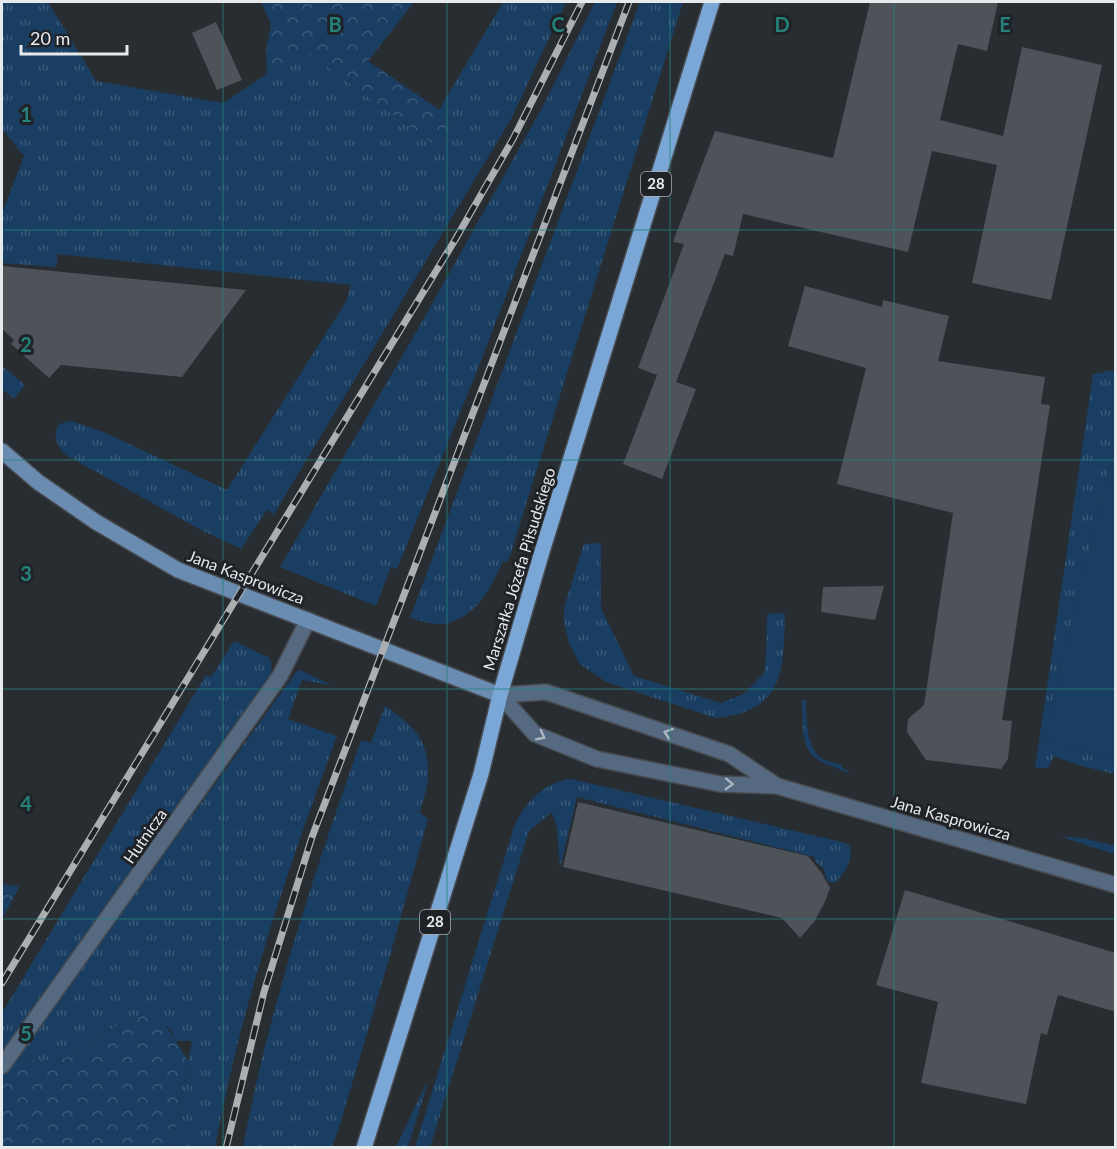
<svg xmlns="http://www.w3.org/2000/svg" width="1117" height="1149" viewBox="0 0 1117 1149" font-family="Lato,sans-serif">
<defs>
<pattern id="grass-tufts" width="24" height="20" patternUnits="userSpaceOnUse" patternTransform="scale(1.5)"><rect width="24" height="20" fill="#193e62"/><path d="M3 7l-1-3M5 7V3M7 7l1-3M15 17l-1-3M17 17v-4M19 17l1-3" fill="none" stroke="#3a5a79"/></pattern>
<pattern id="forest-crowns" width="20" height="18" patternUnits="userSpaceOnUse" patternTransform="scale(1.5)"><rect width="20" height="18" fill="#193e62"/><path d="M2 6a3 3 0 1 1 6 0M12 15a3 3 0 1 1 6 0" fill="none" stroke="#3a5a79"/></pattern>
</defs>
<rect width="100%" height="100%" fill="#282d32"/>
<g fill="url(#grass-tufts)">
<path d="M2,2h46l48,79 127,22 63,-42 14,-15 141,104 15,-29 -17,-11 64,-108h63l-55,117 -237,395 -7,-4 -26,39 -40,-19 -135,-75c-9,-8 -14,-20 -7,-31l12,-3 35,12 121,57 120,-190 4,-15 -293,-31 -2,13 -54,-4v-50l22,-57 -22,-27z"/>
<polygon points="595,2 617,2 483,356 397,569 391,567 376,606 280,567 419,327 543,106"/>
<path d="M640,2h43l-175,560 -5,-1c-11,25 -25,54 -55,62 -12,3 -26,-2 -38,-5z"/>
<polygon points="2,366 25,385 14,399 2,389"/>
<polygon points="1115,370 1115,447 1043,740 1115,758 1115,774 1078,765 1054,756 1048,768 1035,768 1093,374"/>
<path d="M601,543v65l33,68 87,27 23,-9 20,-21 2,-14 1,-45 18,-1c-2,57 1,97 -69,105l-110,-36 -26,-18 -11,-20 -5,-23v-13l20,-64z"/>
<polygon points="234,641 270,658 272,667 269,676 175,815 2,1054 2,1013 206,675 211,677"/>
<path d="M300,670l31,15 -29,-5 -14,39 49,17c-50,135 -96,270 -122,411h-43l20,-106h-16l-7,-14 -19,-12 -15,2 -31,16 -25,21 -23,6 -37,2 -17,24v-9l295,-406z"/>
<path d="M802,700h4c0,16 0,50 17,59 5,3 13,4 19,6l-1,2 8,4 -1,2c-10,-5 -27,-9 -35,-17 -13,-13 -10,-39 -11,-56z"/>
<path d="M385,706c28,19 44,33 43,70 0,12 -6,25 -8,37l8,6 -37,133 -52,176 -7,19h-89c26,-139 71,-273 118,-407l10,3z"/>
<path d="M571,779l271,63 7,3c5,15 -4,27 -14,38l-8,-2 -3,-12 -9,-8v-4l-238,-60 -17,71 -3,-40 -5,-16 -23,19 -99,316h-15l100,-323c11,-22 29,-42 56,-45z"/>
<polygon points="1061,837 1083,838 1115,846 1115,854"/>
<polygon points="426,1084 426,1088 408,1147 396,1147"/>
</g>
<g fill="url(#forest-crowns)">
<polygon points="261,2 414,2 368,61 456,121 441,150 300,47 287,61 267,74 266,51 271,24"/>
<polygon points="2,884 19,887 2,919"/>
<polygon points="150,1015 162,1019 188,1061 172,1147 2,1147 2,1086 18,1062 56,1060 79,1054 104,1033 135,1017"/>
</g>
<polygon fill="#193e62" points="1115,447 1116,758 1115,758 1043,740"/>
<g fill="#4e5359">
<polygon points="870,2 998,2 987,51 958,44 940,120 1003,136 1022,47 1102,65 1051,300 972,283 997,165 932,151 908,252 743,214 733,256 725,254 676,382 696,389 662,479 623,464 657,375 638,368 684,244 673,242 715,131 833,158"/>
<polygon points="216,22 242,80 217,90 192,33"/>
<polygon points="2,266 246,290 182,377 61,365 49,378 11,344 14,340 2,329"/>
<polygon points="805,286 882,307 883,300 949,316 938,361 1045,377 1041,404 1050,405 1002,720 1012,721 1008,759 1001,769 926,760 907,732 908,719 924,705 953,513 837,484 866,368 788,346"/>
<polygon points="884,586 875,620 821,612 823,587"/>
<polygon points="578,802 808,856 821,872 830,888 824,904 814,922 800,938 782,918 563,867"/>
<polygon points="905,890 1116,953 1116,1012 1058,995 1047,1035 1041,1033 1026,1104 921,1083 938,1002 876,985"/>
</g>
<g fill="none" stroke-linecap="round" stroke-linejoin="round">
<g stroke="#474b50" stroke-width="18">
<g id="street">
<polyline points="500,695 535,734 597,759 720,784 777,786 1116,885"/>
<polyline points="500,695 546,692 729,754 777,786"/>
<polyline points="2,1066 280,676 308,620"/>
</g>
</g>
<g stroke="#474b50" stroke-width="18">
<polyline id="secondary" points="2,451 38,482 96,522 178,570 500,695"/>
</g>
<g stroke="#474b50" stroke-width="18">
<polyline id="primary" points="364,1148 481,774 500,695 541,555 712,2"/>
</g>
<use href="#street" stroke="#556a81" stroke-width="15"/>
<use href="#secondary" stroke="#6a8cb1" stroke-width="15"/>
<use href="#primary" stroke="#7aa7d6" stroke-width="15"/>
<g stroke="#abafb2" stroke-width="7">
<g id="rail">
<polyline points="2,983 455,240 513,139 582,2"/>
<polyline points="226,1148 264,992 312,837 629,2"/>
</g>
</g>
<use href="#rail" stroke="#1f2328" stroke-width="4.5" stroke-dasharray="14" stroke-linecap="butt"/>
</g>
<defs><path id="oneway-chevron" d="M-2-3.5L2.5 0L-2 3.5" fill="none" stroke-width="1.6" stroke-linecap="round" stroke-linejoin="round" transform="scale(1.5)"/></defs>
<g stroke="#adb7c2">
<use href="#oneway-chevron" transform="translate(668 733) rotate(-161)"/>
<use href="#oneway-chevron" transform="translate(541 736) rotate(27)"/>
<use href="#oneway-chevron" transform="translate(729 784) rotate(2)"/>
</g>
<path fill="none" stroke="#25827b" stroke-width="1.5" stroke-opacity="0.55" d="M223,2v1146M447,2v1146M670,2v1146M894,2v1146M2,230h1114M2,460h1114M2,689h1114M2,919h1114"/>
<g text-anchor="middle" stroke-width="6" stroke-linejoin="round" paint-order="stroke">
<g fill="#1f2328" stroke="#abaeb2" stroke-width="1.5">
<rect x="641" y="172" width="30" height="24" rx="4.5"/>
<rect x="420" y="910" width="30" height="24" rx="4.5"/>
</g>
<g font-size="15" font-weight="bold" fill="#e7eaed">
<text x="656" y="189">28</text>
<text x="435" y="927">28</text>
</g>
<g font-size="16" fill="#e7eaed" stroke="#1f2328">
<text transform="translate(519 569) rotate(-73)" y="6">Marszałka Józefa Piłsudskiego</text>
<text transform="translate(246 577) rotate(21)" y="6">Jana Kasprowicza</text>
<text transform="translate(951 818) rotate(16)" y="6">Jana Kasprowicza</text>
<text transform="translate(145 836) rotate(-55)" y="6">Hutnicza</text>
</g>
</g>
<g font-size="20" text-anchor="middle" font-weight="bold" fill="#25827b" stroke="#1f2328" stroke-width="6" stroke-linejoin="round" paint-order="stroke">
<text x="335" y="32">B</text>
<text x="558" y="32">C</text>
<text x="782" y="32">D</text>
<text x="1005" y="32">E</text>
<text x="26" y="122">1</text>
<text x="26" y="352">2</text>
<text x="26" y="581">3</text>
<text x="26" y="811">4</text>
<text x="26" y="1041">5</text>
</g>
<rect width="1117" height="1149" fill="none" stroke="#e7eaed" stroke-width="6"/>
<path d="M21 45v9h106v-9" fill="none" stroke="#e7eaed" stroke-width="3"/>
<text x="30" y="45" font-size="18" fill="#e7eaed" stroke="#1f2328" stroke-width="4.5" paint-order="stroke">20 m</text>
</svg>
